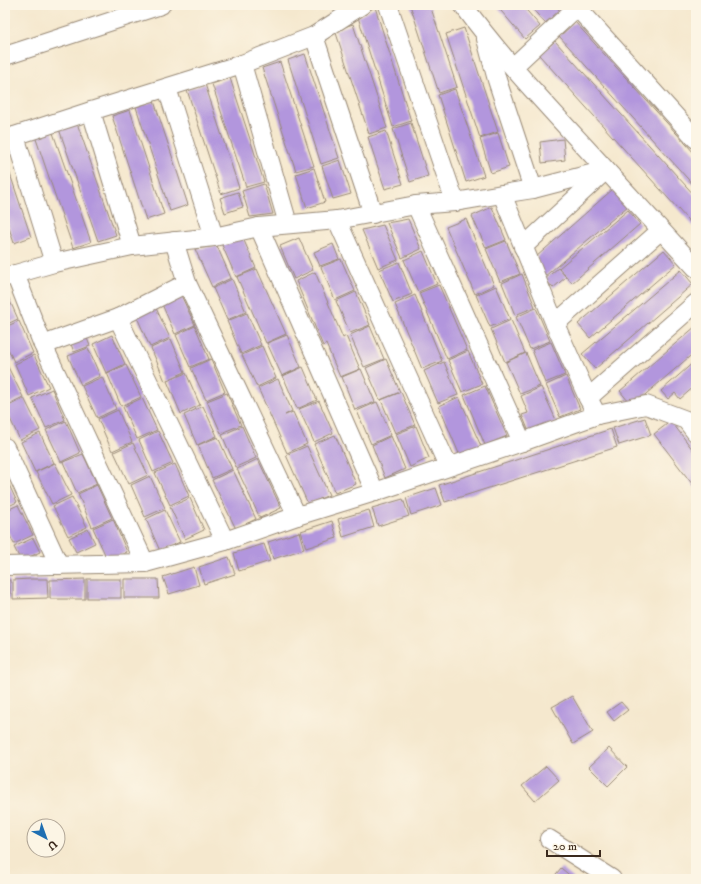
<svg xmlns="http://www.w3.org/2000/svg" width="701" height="884" viewBox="0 0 701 884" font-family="'IM FELL DW Pica',serif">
<rect width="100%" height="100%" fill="#fcf5e5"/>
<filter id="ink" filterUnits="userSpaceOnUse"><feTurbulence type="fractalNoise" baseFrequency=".025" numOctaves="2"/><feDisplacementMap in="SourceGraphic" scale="8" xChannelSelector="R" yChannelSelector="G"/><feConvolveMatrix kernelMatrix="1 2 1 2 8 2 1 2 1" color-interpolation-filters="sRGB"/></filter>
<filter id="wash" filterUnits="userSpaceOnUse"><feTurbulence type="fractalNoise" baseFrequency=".012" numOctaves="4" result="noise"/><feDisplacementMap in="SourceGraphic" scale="16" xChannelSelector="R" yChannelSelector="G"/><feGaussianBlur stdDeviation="0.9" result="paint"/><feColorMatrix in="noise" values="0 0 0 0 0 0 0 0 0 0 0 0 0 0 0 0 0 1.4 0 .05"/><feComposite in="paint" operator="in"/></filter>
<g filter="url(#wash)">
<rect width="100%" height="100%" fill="#f5e8ce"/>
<g id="blocks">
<g fill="#b296dd">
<polygon points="410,5 430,5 457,87 439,93"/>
<polygon points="496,5 522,5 540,26 525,39"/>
<polygon points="529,5 555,5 560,11 545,23"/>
<polygon points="375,7 411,121 393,127 358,17"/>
<polygon points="575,22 696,155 696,188 559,36"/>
<polygon points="353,24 387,128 369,134 335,30"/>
<polygon points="464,28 498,132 480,138 446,34"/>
<polygon points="555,41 696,197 696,229 539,55"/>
<polygon points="305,54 339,158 321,164 288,60"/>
<polygon points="280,62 314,166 296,171 262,68"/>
<polygon points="230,78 264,182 246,187 212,84"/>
<polygon points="205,84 239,188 221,194 187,90"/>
<polygon points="455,89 484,176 466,182 438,95"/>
<polygon points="154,101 188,205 170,211 136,107"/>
<polygon points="130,110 164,214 146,220 112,116"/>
<polygon points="77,123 116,235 98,241 59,129"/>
<polygon points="411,123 428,176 410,182 393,129"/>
<polygon points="52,130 91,242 73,248 35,136"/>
<polygon points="386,131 403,184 385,189 368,137"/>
<polygon points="498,133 509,167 491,173 480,139"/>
<polygon points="563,139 565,160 542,163 540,142"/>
<polygon points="5,159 31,237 14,243 5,216"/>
<polygon points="340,160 351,194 333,199 322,166"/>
<polygon points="314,168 325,202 307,208 296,174"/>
<polygon points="264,184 273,214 250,217 242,191"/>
<polygon points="613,189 628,206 544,277 536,257"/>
<polygon points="238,192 243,207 225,213 220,198"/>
<polygon points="492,207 506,240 486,248 472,216"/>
<polygon points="628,210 640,224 572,283 559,268"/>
<polygon points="408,219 421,249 402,258 387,223"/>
<polygon points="466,219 494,285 475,294 446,227"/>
<polygon points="383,225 398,260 378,268 362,230"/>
<polygon points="242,236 256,268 236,277 222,245"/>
<polygon points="299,238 313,270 294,279 280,246"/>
<polygon points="506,241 520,274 500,282 486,249"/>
<polygon points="333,244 339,259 320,266 314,252"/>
<polygon points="217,246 231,278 212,287 195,249"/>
<polygon points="664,250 676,264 590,338 578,324"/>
<polygon points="423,251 437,284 418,292 404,260"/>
<polygon points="341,259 355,291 335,300 321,267"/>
<polygon points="399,262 412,294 393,302 379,270"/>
<polygon points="558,268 566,277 553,288 545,279"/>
<polygon points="257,269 286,334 266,343 237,277"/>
<polygon points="681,270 693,284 595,369 582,354"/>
<polygon points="315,272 343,338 346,336 360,369 340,377 326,344 323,346 296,281"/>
<polygon points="522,274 535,307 515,315 502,283"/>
<polygon points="232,279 246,312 227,320 213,288"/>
<polygon points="439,285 467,350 447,359 419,293"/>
<polygon points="496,286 510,319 490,327 476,295"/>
<polygon points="5,290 18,319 5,325"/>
<polygon points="356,292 370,325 350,333 336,301"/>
<polygon points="180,293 195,325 175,334 161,302"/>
<polygon points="415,295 442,361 422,369 395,304"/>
<polygon points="155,306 170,338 150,347 136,315"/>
<polygon points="536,308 550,341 530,349 516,317"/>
<polygon points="247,313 261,345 241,354 227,321"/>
<polygon points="511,320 525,353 505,362 491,329"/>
<polygon points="19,321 33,353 14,362 5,342 5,327"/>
<polygon points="195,326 209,359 190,367 176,335"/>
<polygon points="370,326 384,359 364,367 350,335"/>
<polygon points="696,326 696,351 632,406 620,391"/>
<polygon points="85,333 90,346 74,352 69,339"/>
<polygon points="112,335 125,364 106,373 93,344"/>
<polygon points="287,335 301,367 282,376 267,343"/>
<polygon points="171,339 185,372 165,381 151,348"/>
<polygon points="551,342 565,375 545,383 532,350"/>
<polygon points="262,346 276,378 257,387 242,355"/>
<polygon points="88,348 100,376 81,385 68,356"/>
<polygon points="468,351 482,384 462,392 448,360"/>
<polygon points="526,353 540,386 520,394 506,362"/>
<polygon points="34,355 49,387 29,396 15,364"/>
<polygon points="211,359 225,392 206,400 191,368"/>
<polygon points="386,359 400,392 380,400 366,368"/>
<polygon points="696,360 696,385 680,399 675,393 668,399 661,391"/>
<polygon points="444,362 458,395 438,403 424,371"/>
<polygon points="7,365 23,397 5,406 5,367"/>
<polygon points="126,365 141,397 121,406 107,373"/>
<polygon points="303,367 317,400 297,409 283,376"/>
<polygon points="361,369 375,402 355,410 342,377"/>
<polygon points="186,373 200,405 181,414 167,381"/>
<polygon points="566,376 580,409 560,417 546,385"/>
<polygon points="102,377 116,409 97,418 82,386"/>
<polygon points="278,379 292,411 285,415 293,412 307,444 287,453 258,388"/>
<polygon points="485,386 507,436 485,445 464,395"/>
<polygon points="541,387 557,422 530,434 522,415 528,413 521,396"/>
<polygon points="52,389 65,420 46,428 32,398"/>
<polygon points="401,392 415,425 395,433 381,400"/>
<polygon points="227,393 241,425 221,433 207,401"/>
<polygon points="459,397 481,446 460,456 439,406"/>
<polygon points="24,398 40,430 20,440 5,408"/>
<polygon points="142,398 157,430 137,439 123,407"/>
<polygon points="319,401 333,433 314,442 299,409"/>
<polygon points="377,402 391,435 371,444 357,411"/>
<polygon points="203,406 217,436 197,445 184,415"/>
<polygon points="118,410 132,442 112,451 98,419"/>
<polygon points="645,418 651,435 619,445 613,428"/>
<polygon points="66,421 80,453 61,462 46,430"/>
<polygon points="671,421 696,454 696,489 654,434"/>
<polygon points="242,426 256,458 236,467 222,435"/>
<polygon points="416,426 429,458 410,467 396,434"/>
<polygon points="611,429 617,447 445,502 439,485"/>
<polygon points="158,431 173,463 153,472 139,440"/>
<polygon points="40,433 54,463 35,472 21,442"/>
<polygon points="335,435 356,484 335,493 314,444"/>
<polygon points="391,436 405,469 385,478 372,445"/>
<polygon points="218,437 232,469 212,478 198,445"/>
<polygon points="133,443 148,475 129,484 114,452"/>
<polygon points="307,446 329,495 308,504 286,455"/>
<polygon points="83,454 97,484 77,493 63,462"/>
<polygon points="258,459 281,508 260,518 237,469"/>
<polygon points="55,463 71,495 52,504 36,472"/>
<polygon points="175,464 189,496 170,505 155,473"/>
<polygon points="233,470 256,519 236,529 212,480"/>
<polygon points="5,476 17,502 5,508"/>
<polygon points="150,476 165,508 145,517 131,485"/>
<polygon points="97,485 112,518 92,527 78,494"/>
<polygon points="436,488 442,505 411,515 406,498"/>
<polygon points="72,497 87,527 68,536 53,506"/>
<polygon points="190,498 204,530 185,539 170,507"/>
<polygon points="403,499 409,516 378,526 372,508"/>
<polygon points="18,505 33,535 14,544 5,526 5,511"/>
<polygon points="165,510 180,542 160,551 146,519"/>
<polygon points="369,510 374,527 343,537 338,519"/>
<polygon points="113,519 127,552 108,561 93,528"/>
<polygon points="332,521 337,538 306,548 301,531"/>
<polygon points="88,529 95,543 76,552 69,538"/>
<polygon points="299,532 304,549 273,559 268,542"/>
<polygon points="33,538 40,552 21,561 14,547"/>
<polygon points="264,544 270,561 239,571 234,553"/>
<polygon points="229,557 235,574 204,584 199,567"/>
<polygon points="194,567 199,585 169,594 163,577"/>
<polygon points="30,579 47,579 48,598 13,599 13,580"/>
<polygon points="85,579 85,599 50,599 50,580"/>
<rect x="87" y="579" width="34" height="19"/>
<polygon points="124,579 158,579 159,598 124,598"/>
<rect x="5" y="580" width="5" height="19"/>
<polygon points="572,696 593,732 573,744 552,707"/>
<polygon points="621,702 628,710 614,721 607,712"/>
<polygon points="609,748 627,767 608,786 589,767"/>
<polygon points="546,766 559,780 535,801 522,786"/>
<polygon points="561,868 574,879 552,879"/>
</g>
</g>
</g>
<g filter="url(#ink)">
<use href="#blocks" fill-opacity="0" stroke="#988976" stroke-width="1"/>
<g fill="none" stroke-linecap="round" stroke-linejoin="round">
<g stroke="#988976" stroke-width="20">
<g id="minor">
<polyline points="388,5 455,202"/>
<path d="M463,5c43,59 94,111 143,165l-83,77"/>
<polyline points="575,5 696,139"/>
<polyline points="314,36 373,214"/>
<polyline points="486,39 497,80 533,189"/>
<polyline points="5,56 161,5"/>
<polyline points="242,64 288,224"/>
<polyline points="513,67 577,7"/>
<polyline points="167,88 214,237"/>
<polyline points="91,111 132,246"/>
<polyline points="15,136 54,263"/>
<polyline points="5,139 91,111 242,64 314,36 362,5"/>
<polyline points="502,194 555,324 588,398 597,415"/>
<polyline points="416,205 522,442"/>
<polyline points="337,220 448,466"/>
<polyline points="259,227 375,492"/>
<polyline points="174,241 187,283 297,516"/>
<polyline points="15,274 43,345 145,563"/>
<polyline points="5,277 54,263 132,246 214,237 259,227 337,220 416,205 455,202 502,194 533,189 606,170 696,268"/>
<polyline points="187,283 118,318 225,541"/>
<polyline points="555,324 660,231"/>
<polyline points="43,345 118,318"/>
<polyline points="588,398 696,303"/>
<polyline points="5,447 59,565"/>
<polyline points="5,566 145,563 225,541 297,516 375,492 522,442 597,415 646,405 686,420 696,433"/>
<polyline points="549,839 612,879"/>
</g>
</g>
<use href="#minor" stroke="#fff" stroke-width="18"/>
</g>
</g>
<rect width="701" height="884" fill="none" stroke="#fcf5e5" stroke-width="20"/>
<g transform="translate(46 838) rotate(139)"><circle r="19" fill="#fcf5e5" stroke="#afa495"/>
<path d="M0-3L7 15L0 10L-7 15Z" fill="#1f6fb2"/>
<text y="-6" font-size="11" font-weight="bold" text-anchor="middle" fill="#3b2a1e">U</text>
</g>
<path d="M547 850v6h53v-6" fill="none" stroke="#3b2a1e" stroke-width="2"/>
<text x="553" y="850" font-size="12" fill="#3b2a1e" stroke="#fcf5e5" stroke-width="3" paint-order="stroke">20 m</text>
</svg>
